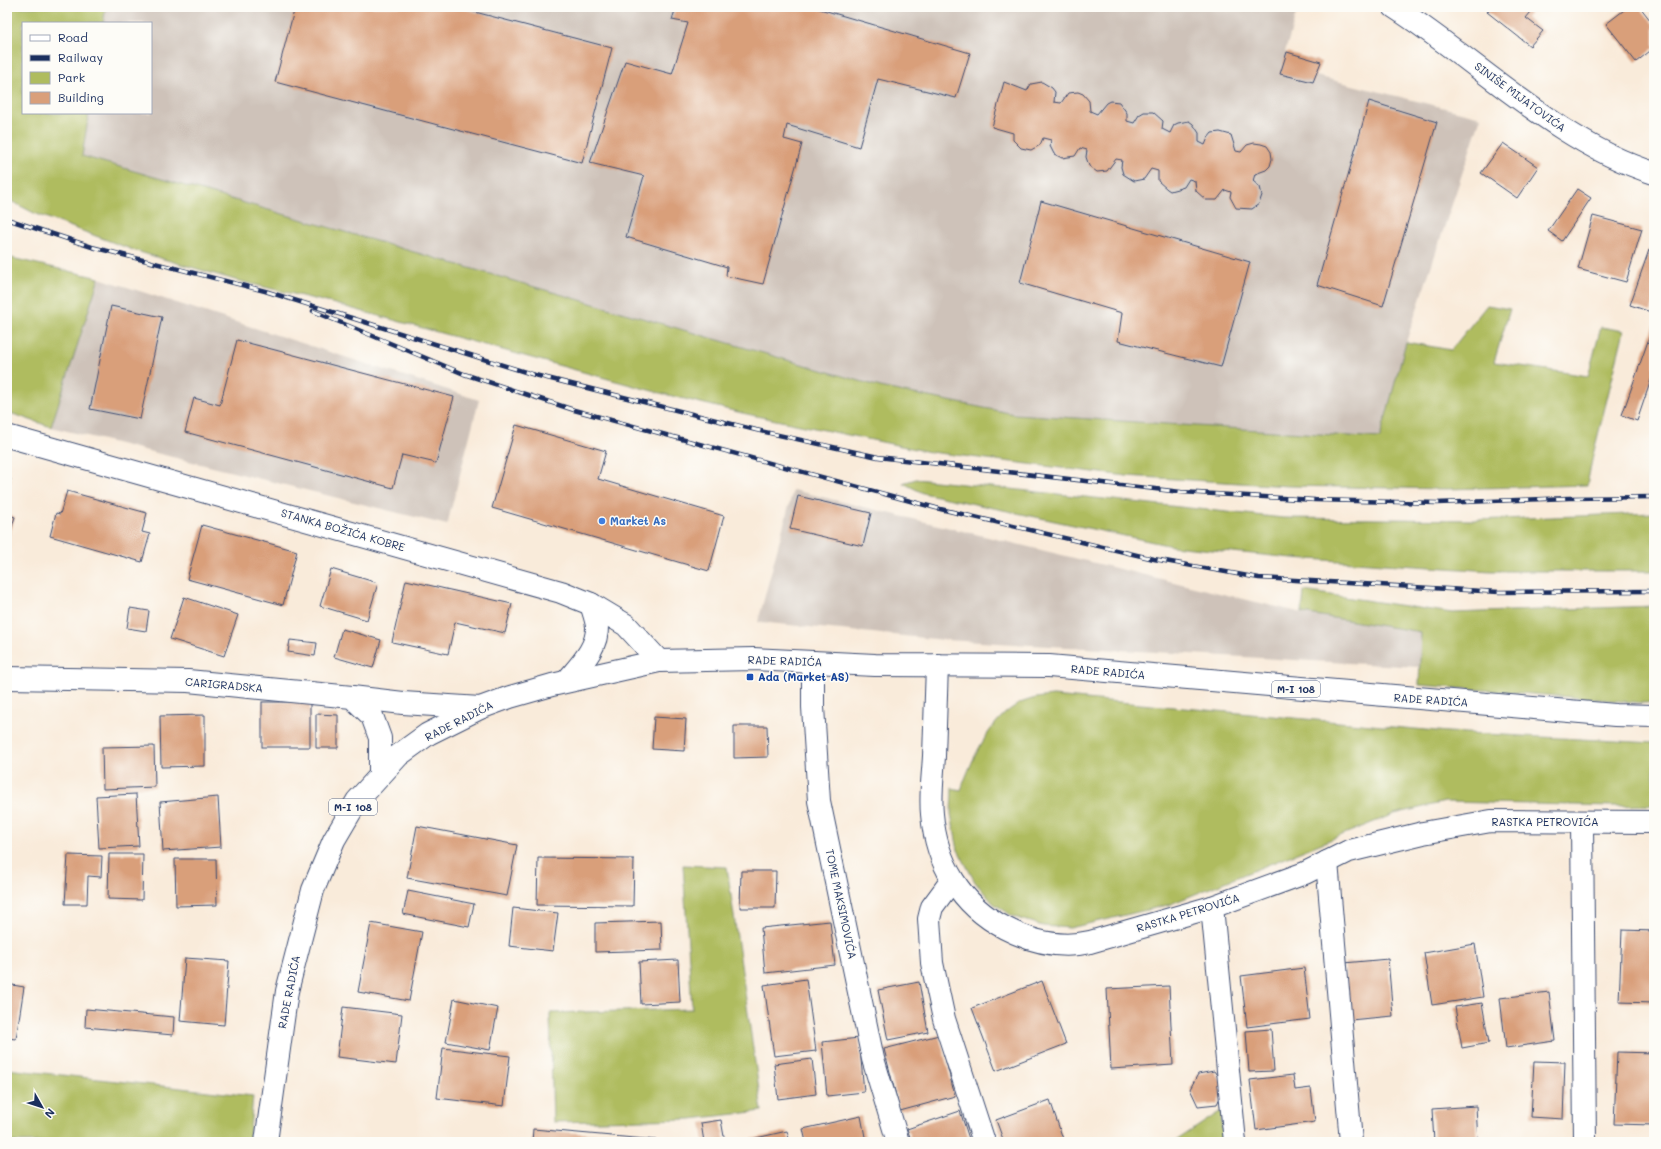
<svg xmlns="http://www.w3.org/2000/svg" width="1661" height="1149" viewBox="0 0 1661 1149" font-family="Mali,sans-serif">
<rect width="100%" height="100%" fill="#fdfcf7"/>
<filter id="ink" filterUnits="userSpaceOnUse"><feTurbulence type="fractalNoise" baseFrequency=".025" numOctaves="2"/><feDisplacementMap in="SourceGraphic" scale="8" xChannelSelector="R" yChannelSelector="G"/><feConvolveMatrix kernelMatrix="1 2 1 2 8 2 1 2 1" color-interpolation-filters="sRGB"/></filter>
<filter id="wash" filterUnits="userSpaceOnUse"><feTurbulence type="fractalNoise" baseFrequency=".012" numOctaves="4" result="noise"/><feDisplacementMap in="SourceGraphic" scale="16" xChannelSelector="R" yChannelSelector="G"/><feGaussianBlur stdDeviation="0.9" result="paint"/><feColorMatrix in="noise" values="0 0 0 0 0 0 0 0 0 0 0 0 0 0 0 0 0 1.4 0 .05"/><feComposite in="paint" operator="in"/></filter>
<g filter="url(#wash)">
<rect width="100%" height="100%" fill="#f9ebda"/>
<g fill="#cec2b9">
<polygon points="106,7 1298,7 1285,52 1321,62 1316,76 1481,117 1406,342 1380,438 1014,414 884,388 82,156 89,113 151,113 151,23 103,23"/>
<polygon points="99,278 479,400 447,525 51,427"/>
<polygon points="793,490 1302,613 1421,632 1419,667 945,640 758,622"/>
</g>
<g fill="#afbc5f" stroke="#65765e">
<polygon points="7,7 106,7 103,23 23,23 23,113 89,113 82,156 884,388 1014,414 1380,438 1406,342 1451,350 1487,305 1510,309 1494,362 1588,376 1601,327 1624,331 1593,455 1587,485 1447,489 1288,486 1126,476 930,452 742,413 656,392 335,304 235,280 136,251 34,213 7,199"/>
<polygon points="7,257 99,278 51,427 7,412"/>
<polygon points="916,479 1283,518 1476,520 1654,513 1654,571 1491,571 1293,558 1172,546 923,493 903,483"/>
<polygon points="1304,591 1452,613 1654,606 1654,702 1645,703 1419,685 1421,632 1302,613"/>
<path d="M1053,696l395,36 206,11v62l-39,1 -170,-4 -51,12 -226,91 -98,23 -27,-2 -29,-9 -21,-14 -18,-21 -17,-32 -7,-36 1,-26 9,2c11,-32 33,-81 68,-90 8,-3 17,-3 24,-4z"/>
<polygon points="683,865 727,867 762,1111 691,1119 553,1122 550,1013 692,1009"/>
<polygon points="7,1069 253,1096 249,1142 7,1142"/>
<polygon points="1221,1111 1223,1142 1174,1142"/>
</g>
<g id="blocks">
<g fill="#d99f7a">
<polygon points="295,7 456,7 612,48 582,163 275,82"/>
<polygon points="676,7 813,7 970,53 956,98 878,79 859,147 787,125 784,139 802,144 763,284 726,276 727,267 626,237 644,176 590,163 625,61 672,74 688,23 672,20"/>
<polygon points="1491,7 1535,7 1526,18 1543,31 1530,46 1487,12"/>
<polygon points="1628,7 1640,7 1654,25 1654,48 1636,62 1606,24"/>
<polygon points="1287,52 1321,62 1313,82 1280,74"/>
<polygon points="1004,82 1027,91 1031,84 1042,82 1052,88 1055,92 1054,102 1061,103 1068,93 1078,92 1083,94 1089,101 1090,111 1097,114 1106,103 1110,101 1119,102 1127,113 1127,121 1134,123 1139,115 1144,112 1153,112 1163,121 1162,129 1170,133 1174,125 1178,123 1189,121 1193,124 1199,133 1199,142 1205,145 1208,138 1212,133 1220,132 1231,135 1236,151 1241,152 1247,145 1254,143 1261,144 1267,146 1271,152 1272,159 1270,166 1266,170 1255,174 1253,181 1260,187 1262,195 1259,204 1252,209 1236,208 1230,197 1231,192 1225,190 1217,200 1206,200 1196,191 1195,181 1189,179 1184,187 1181,188 1170,191 1167,189 1158,181 1158,171 1151,169 1144,179 1134,181 1123,174 1121,167 1122,160 1116,159 1107,171 1097,172 1089,166 1086,157 1087,150 1080,148 1075,156 1062,158 1054,154 1050,146 1051,140 1043,138 1040,145 1031,150 1021,148 1013,140 1013,133 992,127"/>
<polygon points="1369,101 1437,122 1383,306 1317,285"/>
<polygon points="1503,143 1538,167 1517,198 1481,173"/>
<polygon points="1577,189 1591,198 1562,241 1548,231"/>
<polygon points="1041,201 1250,262 1221,367 1118,341 1122,313 1020,283"/>
<polygon points="1593,216 1642,229 1626,282 1578,269"/>
<polygon points="1649,250 1654,252 1654,302 1651,312 1630,305"/>
<polygon points="111,306 162,317 140,419 90,409"/>
<polygon points="1654,324 1654,371 1637,421 1622,415"/>
<polygon points="237,340 454,397 436,463 402,455 393,488 185,432 194,398 220,405"/>
<polygon points="516,425 606,451 598,479 724,516 709,571 492,508"/>
<polygon points="7,477 11,479 7,492"/>
<polygon points="67,491 147,513 142,532 150,534 142,562 50,536 56,513 60,514"/>
<polygon points="798,496 871,513 863,546 790,529"/>
<polygon points="7,514 15,517 7,542"/>
<polygon points="202,525 297,551 283,605 187,579"/>
<polygon points="331,569 378,583 367,620 320,606"/>
<polygon points="406,580 512,604 505,633 455,622 448,654 392,642"/>
<polygon points="184,597 238,615 224,656 170,639"/>
<polygon points="130,608 149,611 146,631 127,628"/>
<polygon points="342,629 381,640 373,668 334,657"/>
<polygon points="290,640 317,643 315,656 288,652"/>
<rect x="262" y="702" width="48" height="45"/>
<polygon points="316,714 338,715 338,748 316,748"/>
<polygon points="205,715 205,766 161,767 160,716"/>
<polygon points="654,717 686,719 684,751 652,749"/>
<polygon points="734,726 767,726 768,757 734,758"/>
<polygon points="154,746 155,787 103,789 102,747"/>
<polygon points="136,794 139,846 99,848 96,796"/>
<polygon points="218,797 221,847 163,851 160,802"/>
<polygon points="417,826 517,845 507,896 407,878"/>
<polygon points="109,854 143,854 142,900 108,899"/>
<polygon points="68,855 102,856 101,877 88,876 87,904 65,904"/>
<polygon points="538,858 634,859 633,906 537,905"/>
<polygon points="175,859 216,859 217,905 176,906"/>
<polygon points="741,871 776,871 775,908 740,908"/>
<polygon points="408,891 474,904 469,927 403,914"/>
<polygon points="513,908 558,913 553,951 509,946"/>
<polygon points="661,921 662,950 595,952 595,923"/>
<polygon points="830,921 835,965 765,973 761,928"/>
<polygon points="371,923 422,932 409,1001 358,992"/>
<polygon points="1622,930 1654,931 1654,1003 1619,1002"/>
<polygon points="1475,944 1483,997 1432,1005 1424,953"/>
<polygon points="185,958 229,961 224,1025 180,1021"/>
<polygon points="1388,959 1393,1016 1350,1020 1344,963"/>
<polygon points="678,960 680,1002 641,1004 639,962"/>
<polygon points="1304,968 1310,1019 1247,1027 1241,976"/>
<polygon points="806,979 816,1051 774,1056 764,985"/>
<polygon points="1042,981 1066,1044 996,1071 972,1008"/>
<polygon points="919,982 928,1032 888,1040 878,990"/>
<polygon points="7,984 24,987 16,1039 7,1038"/>
<polygon points="1169,986 1173,1065 1111,1069 1107,989"/>
<polygon points="1549,992 1555,1041 1506,1048 1500,998"/>
<polygon points="454,999 498,1008 490,1050 446,1042"/>
<polygon points="1482,1003 1489,1043 1462,1048 1455,1007"/>
<polygon points="343,1007 402,1014 396,1064 337,1057"/>
<polygon points="86,1009 174,1017 173,1035 85,1027"/>
<polygon points="1271,1029 1274,1071 1249,1072 1246,1031"/>
<polygon points="939,1035 955,1096 900,1111 884,1049"/>
<polygon points="859,1038 864,1092 827,1096 822,1042"/>
<polygon points="443,1048 510,1056 504,1106 437,1098"/>
<polygon points="1617,1052 1654,1053 1654,1125 1614,1124"/>
<polygon points="812,1059 816,1094 778,1099 774,1064"/>
<polygon points="1534,1061 1565,1062 1563,1119 1531,1117"/>
<polygon points="1214,1071 1225,1087 1217,1104 1198,1106 1190,1089 1198,1074"/>
<polygon points="1293,1075 1295,1090 1311,1088 1315,1122 1256,1130 1250,1080"/>
<polygon points="1050,1100 1064,1142 1004,1142 996,1120"/>
<polygon points="1476,1106 1478,1142 1434,1142 1432,1109"/>
<polygon points="960,1111 970,1142 912,1142 907,1129"/>
<polygon points="861,1116 866,1142 806,1142 803,1129"/>
<polygon points="721,1120 725,1142 704,1142 701,1123"/>
<polygon points="533,1129 657,1140 656,1142 532,1142"/>
<polygon points="787,1131 790,1142 743,1142 743,1141"/>
</g>
</g>
</g>
<g filter="url(#ink)">
<use href="#blocks" fill-opacity="0" stroke="#3c4b71" stroke-width="1"/>
<g fill="none" stroke-linecap="round" stroke-linejoin="round">
<g stroke="#3c4b71" stroke-width="24">
<g id="street">
<path d="M1394,7c84,54 164,136 260,166"/>
<polyline points="813,662 813,707 819,801 873,1059 898,1142"/>
<path d="M937,665c-1,31 -2,61 -3,91 -1,19 -4,39 -2,58 4,49 29,91 73,114 27,14 55,21 85,14l122,-35 93,-34 44,-22 74,-18 68,-12 163,1"/>
<polyline points="7,678 188,681 352,697 372,716 380,738 380,775"/>
<polyline points="352,697 403,703 480,708"/>
<polyline points="1582,823 1585,1142"/>
<polyline points="1327,862 1351,1142"/>
<polyline points="952,880 932,907 929,919 932,963 944,1019 984,1142"/>
<polyline points="1212,907 1235,1142"/>
</g>
</g>
<g stroke="#3c4b71" stroke-width="24">
<g id="secondary">
<polyline points="7,436 561,592 591,604 626,625 659,661"/>
<path d="M567,681c13,-16 31,-33 30,-55 -1,-7 -4,-15 -6,-22"/>
</g>
</g>
<g stroke="#3c4b71" stroke-width="24">
<polyline id="primary" points="266,1142 287,991 313,890 334,840 357,801 399,755 428,734 480,708 510,697 552,685 659,661 753,659 875,665 1049,666 1615,715 1654,716"/>
</g>
<use href="#street" stroke="#fff" stroke-width="22"/>
<use href="#secondary" stroke="#fff" stroke-width="22"/>
<use href="#primary" stroke="#fff" stroke-width="22"/>
<g stroke="#1b2f5e" stroke-width="4.5">
<g id="rail">
<polyline points="7,219 92,247 265,291 535,375 756,430 878,457 1181,492 1315,500 1437,503 1569,498 1654,497"/>
<polyline points="313,311 464,374 574,410 936,508 1154,559 1259,578 1499,592 1654,591"/>
</g>
</g>
<use href="#rail" stroke="#fdfcf7" stroke-width="3" stroke-dasharray="9" stroke-linecap="butt"/>
</g>
</g>
<circle fill="#3f7fe0" stroke="#fdfcf7" stroke-width="1.5" cx="602" cy="521" r="4"/>
<rect fill="#1a4fb4" stroke="#fdfcf7" stroke-width="1.5" x="746" y="673" width="8" height="8" rx="2"/>
<g text-anchor="middle" stroke-width="3" stroke-linejoin="round" paint-order="stroke">
<g fill="#fdfcf7" stroke="#5f6c8c" stroke-width="1">
<rect x="1272" y="681" width="48" height="16" rx="3"/>
<rect x="329" y="799" width="48" height="16" rx="3"/>
</g>
<g font-size="10" font-weight="bold" fill="#1b2f5e">
<text x="1296" y="693">M-I 108</text>
<text x="353" y="811">M-I 108</text>
</g>
<g font-size="11" fill="#1b2f5e" stroke="#fdfcf7">
<text transform="translate(1520 97) rotate(36)" y="4">SINIŠE MIJATOVIĆA</text>
<text transform="translate(343 530) rotate(16)" y="4">STANKA BOŽIĆA KOBRE</text>
<text transform="translate(785 661) rotate(2)" y="4">RADE RADIĆA</text>
<text transform="translate(1108 672) rotate(5)" y="4">RADE RADIĆA</text>
<text transform="translate(224 685) rotate(5)" y="4">CARIGRADSKA</text>
<text transform="translate(1431 700) rotate(4)" y="4">RADE RADIĆA</text>
<text transform="translate(459 721) rotate(-27)" y="4">RADE RADIĆA</text>
<text x="1545" y="826">RASTKA PETROVIĆA</text>
<text transform="translate(841 904) rotate(78)" y="4">TOME MAKSIMOVIĆA</text>
<text transform="translate(1188 913) rotate(-17)" y="4">RASTKA PETROVIĆA</text>
<text transform="translate(289 992) rotate(-79)" y="4">RADE RADIĆA</text>
</g>
<g font-size="11" font-weight="bold" fill="#366cbe" stroke="#fdfcf7" text-anchor="start">
<text x="610" y="525">Market As</text>
</g>
<g font-size="11" font-weight="bold" fill="#164399" stroke="#fdfcf7" text-anchor="start">
<text x="758" y="681">Ada (Market AS)</text>
</g>
</g>
<rect width="1661" height="1149" fill="none" stroke="#fdfcf7" stroke-width="24"/>
<rect x="22" y="22" width="130" height="92" fill="#fdfcf7" stroke="#a3aaba"/>
<rect x="30" y="35" width="20" height="6" fill="#ffffff" stroke="#a3aaba"/>
<text x="58" y="42" font-size="12" fill="#1b2f5e">Road</text>
<rect x="30" y="55" width="20" height="6" fill="#1b2f5e" stroke="#a3aaba"/>
<text x="58" y="62" font-size="12" fill="#1b2f5e">Railway</text>
<rect x="30" y="72" width="20" height="12" fill="#afbc5f" stroke="#a3aaba"/>
<text x="58" y="82" font-size="12" fill="#1b2f5e">Park</text>
<rect x="30" y="92" width="20" height="12" fill="#d99f7a" stroke="#a3aaba"/>
<text x="58" y="102" font-size="12" fill="#1b2f5e">Building</text>
<g transform="translate(42 1107) rotate(129)" stroke="#fdfcf7" stroke-width="3" paint-order="stroke">
<path d="M0-3L7 15L0 10L-7 15Z" fill="#1b2f5e"/>
<text y="-6" font-size="11" font-weight="bold" text-anchor="middle" fill="#1b2f5e">N</text>
</g>
</svg>
